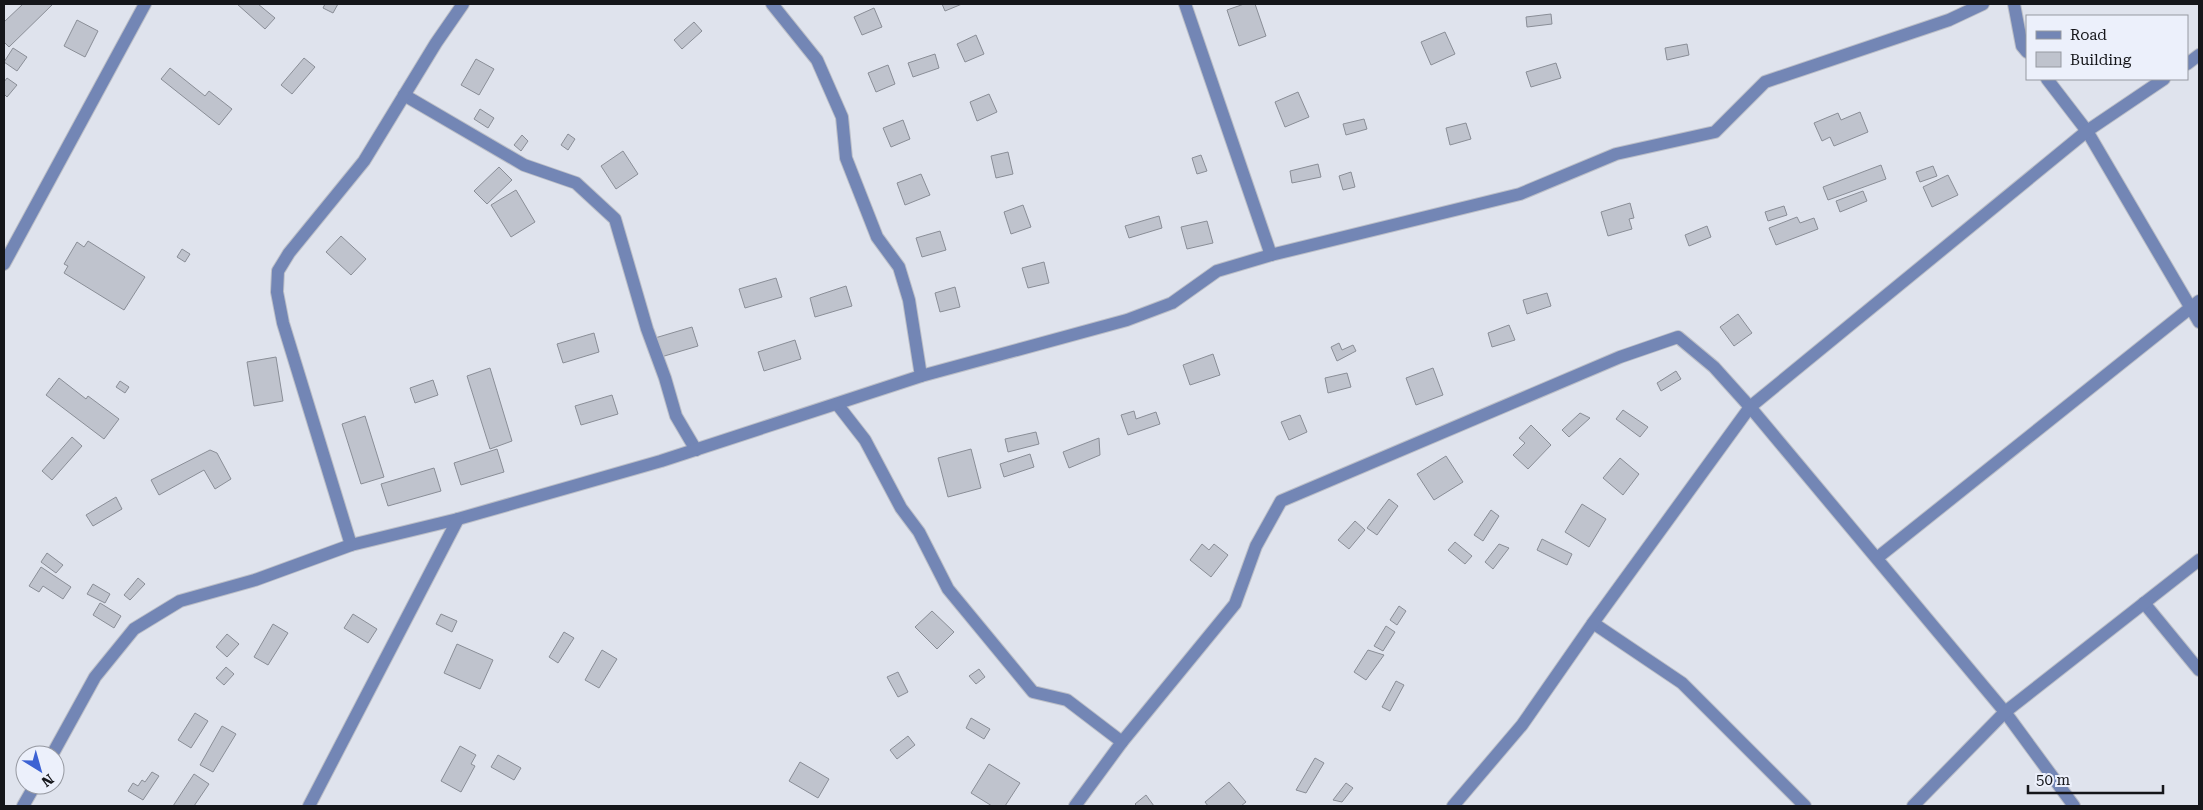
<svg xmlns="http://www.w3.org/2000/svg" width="2203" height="810" viewBox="0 0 2203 810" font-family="'Roboto Serif',serif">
<rect width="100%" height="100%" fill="#dfe3ed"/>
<g fill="#bfc3cd" stroke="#8a8e97">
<polygon points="23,4 53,4 9,47 4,42 4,22"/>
<polygon points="237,4 258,4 275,18 265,29"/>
<polygon points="325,4 338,4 333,13 323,8"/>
<polygon points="942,4 962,4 945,11"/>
<polygon points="1244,4 1255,4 1266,36 1239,46 1227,10"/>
<polygon points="874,8 882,27 862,35 854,17"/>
<polygon points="1551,14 1552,24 1527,27 1526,17"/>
<polygon points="77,20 98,31 85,57 64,46"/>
<polygon points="694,22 702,31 682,49 674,40"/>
<polygon points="1445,32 1455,54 1431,65 1421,42"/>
<polygon points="976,35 984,54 965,62 957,44"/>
<polygon points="1687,44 1689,55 1667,60 1665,48"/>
<polygon points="13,48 27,57 17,71 4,62"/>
<polygon points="935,54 939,68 913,77 908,63"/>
<polygon points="304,58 315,67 292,94 281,85"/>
<polygon points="476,59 494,69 479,95 461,85"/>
<polygon points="1556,63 1561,78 1531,87 1526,72"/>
<polygon points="888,65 895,84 876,92 868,73"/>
<polygon points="170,68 205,96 209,91 232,109 219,125 161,79"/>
<polygon points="7,78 17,85 7,97 4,94 4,82"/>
<polygon points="1298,92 1309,117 1285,127 1275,102"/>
<polygon points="989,94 997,112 977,121 970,102"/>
<polygon points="480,109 494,118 488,128 474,119"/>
<polygon points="1860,112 1868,132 1834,146 1830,137 1822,141 1814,123 1838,113 1841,120"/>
<polygon points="1364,119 1367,129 1346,135 1343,124"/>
<polygon points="903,120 910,139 891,147 883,128"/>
<polygon points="1466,123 1471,139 1450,145 1446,128"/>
<polygon points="568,134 575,139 568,150 561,145"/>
<polygon points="522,135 528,141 521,151 514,145"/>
<polygon points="623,151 638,174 616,189 601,166"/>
<polygon points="1008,152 1013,174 996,178 991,156"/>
<polygon points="1201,155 1207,171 1197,174 1192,158"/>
<polygon points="1318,164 1321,177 1292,183 1290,171"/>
<polygon points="1881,165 1886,179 1828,200 1823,187"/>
<polygon points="1933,166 1937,176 1920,182 1916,172"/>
<polygon points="499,167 512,180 487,204 474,191"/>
<polygon points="1351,172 1355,187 1343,190 1339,176"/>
<polygon points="921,174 930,195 905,205 897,183"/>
<polygon points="1948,175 1958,195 1932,207 1923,187"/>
<polygon points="516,190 535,222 511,237 491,205"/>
<polygon points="1863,191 1867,201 1840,212 1836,201"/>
<polygon points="1630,203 1634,218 1629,219 1632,229 1608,236 1601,212"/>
<polygon points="1023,205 1031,227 1011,234 1004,212"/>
<polygon points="1784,206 1787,215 1768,221 1765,212"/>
<polygon points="1159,216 1162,228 1129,238 1125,226"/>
<polygon points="1797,217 1800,223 1814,218 1818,229 1776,245 1769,228"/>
<polygon points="1207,221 1213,243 1187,249 1181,227"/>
<polygon points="1707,226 1711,237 1689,246 1685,235"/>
<polygon points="940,231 946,250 922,257 916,238"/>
<polygon points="341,236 366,259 351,275 326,252"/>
<polygon points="88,241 145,277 124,310 64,273 68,266 64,264 77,242 84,247"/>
<polygon points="182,249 190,254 185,262 177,257"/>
<polygon points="1044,262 1049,283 1028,288 1022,268"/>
<polygon points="776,278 782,297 745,308 739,289"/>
<polygon points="846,286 852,306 815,317 810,298"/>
<polygon points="955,287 960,307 940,312 935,293"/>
<polygon points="1547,293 1551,306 1527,314 1523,300"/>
<polygon points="1738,314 1752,333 1734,346 1720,327"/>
<polygon points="1509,325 1515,340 1492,347 1488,333"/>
<polygon points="692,327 698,346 661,357 655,338"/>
<polygon points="594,333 599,352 563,363 557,344"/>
<polygon points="795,340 801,359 764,371 758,352"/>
<polygon points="1339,343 1342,350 1353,345 1356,351 1337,361 1331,347"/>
<polygon points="1213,354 1220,375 1190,385 1183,365"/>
<polygon points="276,357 283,401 254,406 247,362"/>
<polygon points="490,368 512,441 490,449 467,376"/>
<polygon points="1433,368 1443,395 1416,405 1406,378"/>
<polygon points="1676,371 1681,379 1661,391 1657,383"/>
<polygon points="1347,373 1351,387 1328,393 1325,378"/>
<polygon points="59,378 86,399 88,396 119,419 104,439 46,395"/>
<polygon points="433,380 438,395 415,403 410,388"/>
<polygon points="120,381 129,387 125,393 116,387"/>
<polygon points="612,395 618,414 581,425 575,406"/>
<polygon points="1623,410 1648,427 1640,437 1616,419"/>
<polygon points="1134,411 1136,419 1156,412 1160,424 1128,435 1121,415"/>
<polygon points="1580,413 1590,418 1569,437 1562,430"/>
<polygon points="1300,415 1307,432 1289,440 1281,422"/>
<polygon points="365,416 384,477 361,484 342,424"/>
<polygon points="1531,425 1551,445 1528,469 1513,455 1525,443 1519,438"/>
<polygon points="1036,432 1039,444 1008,452 1005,439"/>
<polygon points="72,437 82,446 52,480 42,471"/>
<polygon points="1099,438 1100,455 1069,468 1063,452"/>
<polygon points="497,449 504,472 461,485 454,463"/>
<polygon points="971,449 981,488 948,497 938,458"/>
<polygon points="210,450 217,453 231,479 215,489 204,470 159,495 151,480"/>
<polygon points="1030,454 1034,467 1004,477 1000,464"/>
<polygon points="1446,456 1463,482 1434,500 1417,474"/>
<polygon points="1620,458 1639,474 1623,495 1603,478"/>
<polygon points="434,468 441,491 388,506 381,484"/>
<polygon points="116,497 122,509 93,526 86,515"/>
<polygon points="1389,499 1398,506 1377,535 1367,528"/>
<polygon points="1582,504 1606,519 1589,547 1565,532"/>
<polygon points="1491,510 1499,516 1483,541 1474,535"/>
<polygon points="1355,521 1365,530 1349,549 1338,540"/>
<polygon points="1542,539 1572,554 1567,565 1537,550"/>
<polygon points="1455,542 1472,556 1465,564 1448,550"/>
<polygon points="1202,544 1209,550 1214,544 1228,555 1211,577 1190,560"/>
<polygon points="1499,544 1509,548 1493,569 1485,562"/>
<polygon points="47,553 63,565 56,573 41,562"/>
<polygon points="41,567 71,587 63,599 43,586 39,592 29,586"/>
<polygon points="138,578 145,584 130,600 124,595"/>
<polygon points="93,584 110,594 105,603 87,594"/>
<polygon points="100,603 121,616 114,628 93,615"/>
<polygon points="1399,606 1406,611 1397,625 1390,620"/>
<polygon points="932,611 954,632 937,649 915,627"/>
<polygon points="353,614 377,629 368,643 344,628"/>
<polygon points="441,614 457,621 452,632 436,624"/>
<polygon points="273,624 288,633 268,665 254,657"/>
<polygon points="1386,626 1395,632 1383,651 1374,646"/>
<polygon points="564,632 574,638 558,663 549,657"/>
<polygon points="227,634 239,644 227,657 216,647"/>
<polygon points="457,644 493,660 480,689 444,673"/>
<polygon points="602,650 617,659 599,688 585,680"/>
<polygon points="1368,650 1384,655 1366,680 1354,672"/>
<polygon points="226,667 234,674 224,685 216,678"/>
<polygon points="979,669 985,677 976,684 969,676"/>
<polygon points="898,672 908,692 898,697 887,677"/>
<polygon points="1396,681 1404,685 1390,711 1382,707"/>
<polygon points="195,713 208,721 191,748 178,740"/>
<polygon points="971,718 990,729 984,739 966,728"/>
<polygon points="222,726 236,734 213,772 200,765"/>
<polygon points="908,736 915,745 897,759 890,750"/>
<polygon points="460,746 476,755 471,764 475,766 461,792 441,781"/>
<polygon points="498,755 521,768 514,780 491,767"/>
<polygon points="1315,758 1324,763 1306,793 1296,790"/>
<polygon points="800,762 829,779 818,798 789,781"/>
<polygon points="989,764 1020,783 1005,806 992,806 971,793"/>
<polygon points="152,772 159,776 143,800 128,791 133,783 138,786 142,780 145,782"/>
<polygon points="194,774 209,784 194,806 173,806"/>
<polygon points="1229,782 1246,802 1241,806 1208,806 1205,802"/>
<polygon points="1346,783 1353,788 1342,802 1333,800"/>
<polygon points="1146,795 1154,806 1137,806 1135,804"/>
</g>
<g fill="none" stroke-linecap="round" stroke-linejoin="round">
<g stroke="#bbbec7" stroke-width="14">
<g id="street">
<polyline points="772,4 817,60 842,117 846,158 877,237 899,267 909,300 921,376"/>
<polyline points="1185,4 1271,255"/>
<polyline points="2014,4 2022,46 2027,52"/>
<polyline points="2187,64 2199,55"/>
<polyline points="2047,79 2087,131 2199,322"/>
<polyline points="404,95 524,165 576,183 615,219 647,329 665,378 676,416 696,450"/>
<polyline points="4,264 145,4"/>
<polyline points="837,404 865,440 901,508 919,532 948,589 1033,692 1067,700 1122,742"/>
<polyline points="351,545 283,323 277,292 278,271 289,253 364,161 436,43 463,4"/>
<polyline points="1877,558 2199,301"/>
<polyline points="2144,603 2199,670"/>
<polyline points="1593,623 1682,683 1805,806"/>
<polyline points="52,755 95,677 134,629 180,601 255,580 351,545 458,519 661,461 921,376 1127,320 1172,303 1217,271 1271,255 1520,194 1616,154 1715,132 1765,82 1949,20 1983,4"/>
<polyline points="23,806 35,785"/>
<polyline points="309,806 458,519"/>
<polyline points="1075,806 1122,742 1235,604 1256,546 1281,501 1620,357 1678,337 1714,367 1750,407 2005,712 2074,806"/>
<polyline points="1453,806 1522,725 1593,623 1750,407 2087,131 2164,79"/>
<polyline points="1913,806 2005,712 2199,560"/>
</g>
</g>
<use href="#street" stroke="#7386b5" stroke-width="12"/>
</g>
<rect width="2203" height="810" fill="none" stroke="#15161a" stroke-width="10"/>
<rect x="2026" y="15" width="162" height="65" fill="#ecf0fb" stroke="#9699a1"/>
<rect x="2036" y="31" width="25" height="8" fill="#7386b5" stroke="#9699a1"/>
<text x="2070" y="40" font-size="15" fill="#15161a">Road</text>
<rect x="2036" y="52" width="25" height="15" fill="#bfc3cd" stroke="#9699a1"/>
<text x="2070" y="65" font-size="15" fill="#15161a">Building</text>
<g transform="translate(40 770) rotate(143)"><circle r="24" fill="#ecf0fb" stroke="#9699a1"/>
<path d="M0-4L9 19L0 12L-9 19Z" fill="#3c62d3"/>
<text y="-8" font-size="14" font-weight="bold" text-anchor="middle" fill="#15161a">N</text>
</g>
<path d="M2028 785v8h135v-8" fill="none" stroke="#15161a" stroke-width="2.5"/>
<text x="2036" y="785" font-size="15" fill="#15161a" stroke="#ecf0fb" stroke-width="4" paint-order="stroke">50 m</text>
</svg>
